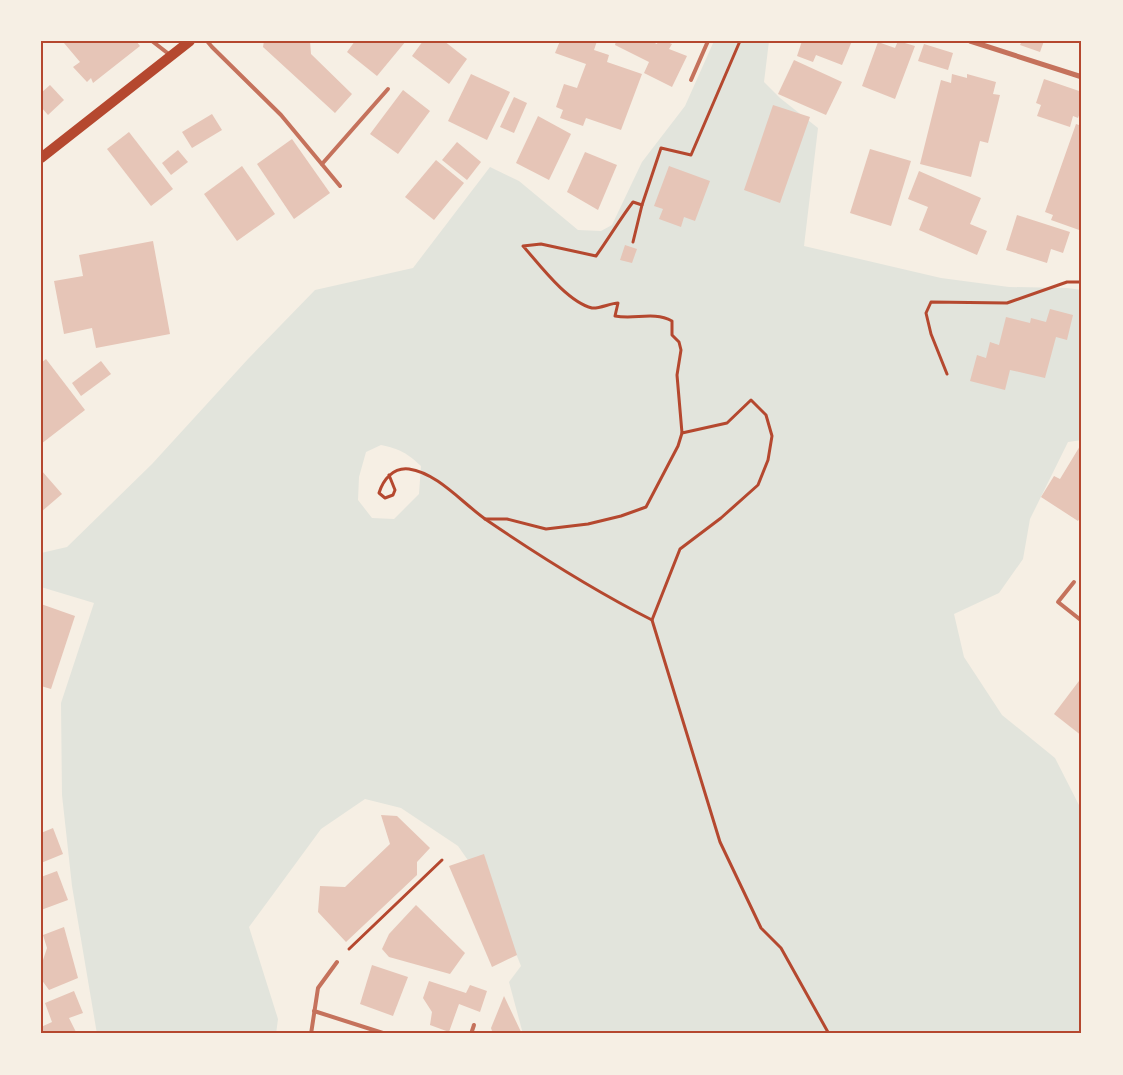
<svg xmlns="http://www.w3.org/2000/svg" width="1123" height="1075" viewBox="0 0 1123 1075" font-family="Quicksand,sans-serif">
<rect width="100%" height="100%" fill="#f6efe4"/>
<path fill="#e2e4dc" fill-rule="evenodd" d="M714,41h55l-5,41 16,16 38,30 -14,118 137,32 68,9 58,1 15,2v150l-14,2 -38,77 -7,40 -24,34 -45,21 10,43 38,58 53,43 27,53v223h-559l-14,-52 12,-16 -28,-70 -35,-50 -57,-38 -36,-9 -44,30 -72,98 29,92 -2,15h-179l-25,-148 -10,-91 -1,-92 33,-100 -53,-16v-34l26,-6 85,-83 96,-105 67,-69 98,-22 77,-101 29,14 59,49 23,1 11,-6 30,-63 43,-56zM381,445c19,4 26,8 40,21l-2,28 -25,25 -22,-1 -14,-18 1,-23 7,-25z"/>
<g fill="#e6c5b7">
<polygon points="66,41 136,41 140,46 93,83 91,78 87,82 73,67 80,62 64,43"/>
<polygon points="264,41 310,41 311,54 352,94 335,113 263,47"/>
<polygon points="355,41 406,41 377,76 347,52"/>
<polygon points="423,41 444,41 467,59 449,84 412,56"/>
<polygon points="560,41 597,41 594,50 609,55 607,62 642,74 621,130 586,118 583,126 560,118 563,110 556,107 564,84 577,88 586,64 555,53"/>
<polygon points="616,41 650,41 657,44 658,41 665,41 672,44 669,49 687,56 672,87 644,73 649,62 615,45"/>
<polygon points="802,41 852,41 842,65 816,55 813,62 797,56"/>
<polygon points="898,41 915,46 895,99 862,86 878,42 895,48"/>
<polygon points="1022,41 1044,41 1040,52 1020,45"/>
<polygon points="924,44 953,53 948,70 918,61"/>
<polygon points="794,60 842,82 826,115 778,94"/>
<polygon points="471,74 510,92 487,140 448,121"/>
<polygon points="952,74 967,78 967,74 996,82 993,94 1000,95 988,143 980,141 971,177 920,164 941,80 951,83"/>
<polygon points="1044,79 1082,92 1082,107 1078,118 1073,116 1070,127 1037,116 1041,105 1036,103"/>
<polygon points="50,85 64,100 48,115 41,107 41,93"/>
<polygon points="403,90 430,111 398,154 370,134"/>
<polygon points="514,97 527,103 514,133 500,127"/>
<polygon points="773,105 810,117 780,203 744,190"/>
<polygon points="212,114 222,130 192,148 182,132"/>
<polygon points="538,116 571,134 549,180 516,163"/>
<polygon points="1076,124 1082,126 1082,231 1051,220 1053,215 1045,212"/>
<polygon points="129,132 173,189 151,206 107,149"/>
<polygon points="292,139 330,193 294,219 257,164"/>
<polygon points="457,142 481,162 467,180 442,160"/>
<polygon points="870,149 911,161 891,226 850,213"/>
<polygon points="178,150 188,162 171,175 162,163"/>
<polygon points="585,152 617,165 598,210 567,192"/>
<polygon points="436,160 464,183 434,220 405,197"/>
<polygon points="242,166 275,214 237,241 204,194"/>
<polygon points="669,166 710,181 695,221 684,217 681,227 659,219 663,209 654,206"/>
<polygon points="919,171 981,198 970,224 987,231 977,255 919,230 928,207 908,199"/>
<polygon points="1017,215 1070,232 1063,253 1051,249 1047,263 1006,250"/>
<polygon points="153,241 170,334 96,348 92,328 64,334 54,281 83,276 79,255"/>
<polygon points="625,245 637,249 632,263 620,260"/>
<polygon points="1050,309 1073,315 1067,340 1056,337 1045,378 1010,370 1005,390 970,381 977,355 986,358 990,342 999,345 1006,317 1030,323 1031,318 1046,322"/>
<polygon points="46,359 85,410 41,444 41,363"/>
<polygon points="101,361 111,374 81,396 72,383"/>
<polygon points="1080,446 1082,447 1082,515 1078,521 1041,497 1054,476 1060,479"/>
<polygon points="41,470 62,494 41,512"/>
<polygon points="41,604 75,616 51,689 41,686"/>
<polygon points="1082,677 1082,736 1054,714"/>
<polygon points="381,815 397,816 430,848 417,862 417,875 346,942 318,912 320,886 345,887 390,844"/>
<polygon points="53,828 63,854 41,863 41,833"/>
<polygon points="484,854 517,955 492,967 449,866"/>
<polygon points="57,871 68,900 41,910 41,877"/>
<polygon points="416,905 465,953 450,974 389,957 382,949 389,934"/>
<polygon points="64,927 78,978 49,990 41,979 41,966 47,948 43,935"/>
<polygon points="372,965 408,977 393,1016 360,1004"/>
<polygon points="429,981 466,993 470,985 487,991 480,1012 459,1004 449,1032 430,1025 432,1012 423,998"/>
<polygon points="74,991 83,1013 69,1018 77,1034 42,1034 41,1027 52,1022 45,1003"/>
<polygon points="504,996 522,1034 493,1034 491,1028"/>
</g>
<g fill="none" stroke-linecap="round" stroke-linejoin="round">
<g stroke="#b5482f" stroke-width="3">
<path d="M642,205l-9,-3c-13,17 -24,36 -37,54l-55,-12 -18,2c16,18 44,56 69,62 7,1 19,-5 26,-5l-3,13c20,4 38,-5 57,5v14l7,7 2,8 -4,25 5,58 45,-10 24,-23 15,15 6,21 -4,24 -10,25 -37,33 -41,31 -28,71 68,222 41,86 20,20 48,86"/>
<polyline points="633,242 642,205 661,148 691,155 740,41"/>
<polyline points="947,374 931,334 926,313 931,302 1007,303 1067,282 1082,282"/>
<path d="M389,475l6,15 -2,5 -8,3 -6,-5c4,-13 14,-26 30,-24 29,4 55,36 79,52 53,36 107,70 164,99"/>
<polyline points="485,519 507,519 546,529 588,524 621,516 646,507 678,446 682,433"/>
<polyline points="349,949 442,860"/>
</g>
<g stroke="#c5725c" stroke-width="4">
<polyline points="152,41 170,55"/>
<polyline points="207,41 212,47 281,115 340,186"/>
<polyline points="691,80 708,41"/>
<polyline points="322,164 388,89"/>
<polyline points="1074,582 1058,602 1082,621"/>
<polyline points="314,1011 386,1034"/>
<polyline points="311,1034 318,988 337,962"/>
<polyline points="471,1034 474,1025"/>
</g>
<polyline stroke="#c5725c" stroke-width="5" points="970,41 1082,77"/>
<polyline stroke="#b5482f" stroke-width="10" points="41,158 190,41"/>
</g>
<rect width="1123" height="1075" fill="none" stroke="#f6efe4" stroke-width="85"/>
<rect x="42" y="42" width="1038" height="990" fill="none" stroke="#b5482f" stroke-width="2"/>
</svg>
